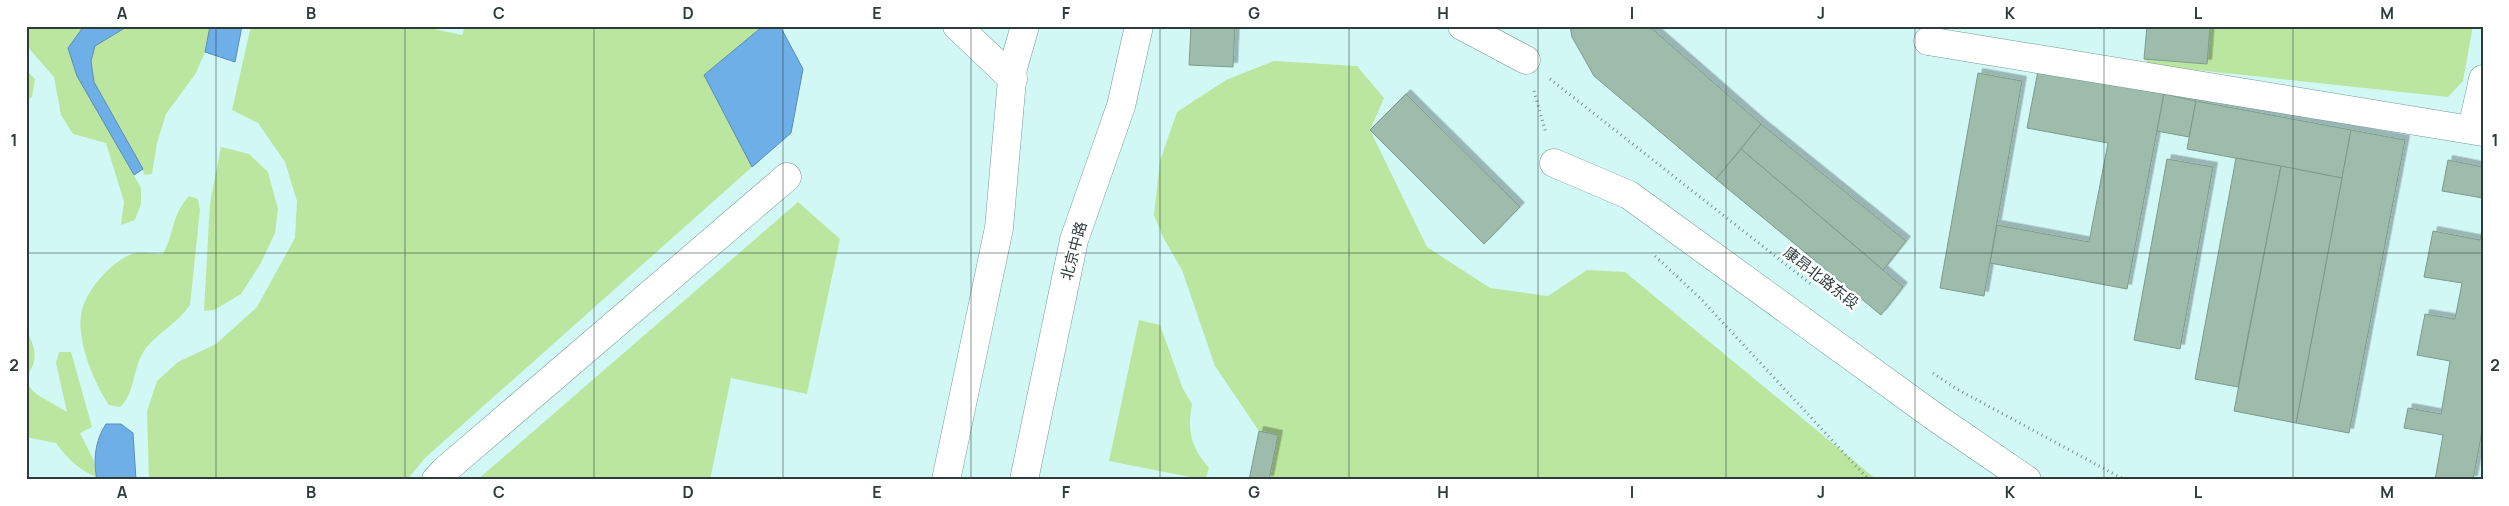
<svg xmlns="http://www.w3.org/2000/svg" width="2509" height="506" viewBox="0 0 2509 506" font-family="Manrope,'Noto Sans SC',sans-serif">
<defs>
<filter id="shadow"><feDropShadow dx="4.5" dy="-4.5" stdDeviation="0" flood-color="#0004"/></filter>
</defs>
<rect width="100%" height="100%" fill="#d1f8f5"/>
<g fill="#bbe69f">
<polygon points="26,26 84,26 68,48 77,76 141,188 141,204 135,220 121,225 124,202 106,143 73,134 61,115 54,77 26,45"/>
<polygon points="128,26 210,26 205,52 196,73 166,114 157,143 152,174 145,175 94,82 91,61 95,46"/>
<polygon points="251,26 420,26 462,35 465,26 763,26 704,75 752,167 425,458 407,480 149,480 147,411 157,381 178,362 216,344 257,307 295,238 297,201 285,162 258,123 232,110"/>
<polygon points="2210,26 2473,26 2463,81 2448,97 2150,65 2144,59 2207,64"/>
<polygon points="1274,61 1357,66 1384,98 1370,130 1427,247 1490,288 1548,296 1587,270 1625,272 1877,480 1269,480 1277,435 1259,431 1215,366 1182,270 1163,237 1154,215 1160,161 1177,112 1226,80"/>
<polygon points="26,70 35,79 32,97 26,101"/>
<polygon points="221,147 249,154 268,172 278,209 275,233 261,263 241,294 214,310 204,311 210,203"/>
<path d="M189,196l9,3 2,11 -10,95c-12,18 -31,27 -44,43 -14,18 -10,45 -26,59l-11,-2c-15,-22 -36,-71 -26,-98 4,-13 14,-26 23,-35 7,-7 17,-15 26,-18 9,-3 22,0 31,0 12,-22 8,-38 26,-58z"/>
<polygon points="798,202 840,239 807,394 731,378 710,480 477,480"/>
<path d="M1139,320l21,5 23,64 9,15c-5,27 -1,43 17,64l-4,12 -96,-19z"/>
<path d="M26,329c5,10 12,24 7,36 -4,8 -6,10 -6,19l9,10 31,18 -11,-49 3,-11h12l21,75 -12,6 14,28 2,16c-18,-8 -28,-18 -40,-34l-30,-6z"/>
</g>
<g fill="#6fafe8" stroke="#5b8cb4">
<polygon points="84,26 128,26 95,46 91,61 94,82 143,169 134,175 77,76 68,48"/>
<polygon points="210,26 242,26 235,62 205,52"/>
<polygon points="763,26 780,26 803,69 791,133 752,167 704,75"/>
<path d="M106,424h15l12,9 3,47h-39c-4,-20 -2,-39 9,-56z"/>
</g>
<g fill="#9dbcab" stroke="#7d9b8b" filter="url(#shadow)">
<polygon points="1191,26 1235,26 1233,67 1189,65"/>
<polygon points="1570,26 1649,26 1761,124 1716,179 1594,76 1572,37"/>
<polygon points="2147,26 2210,26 2207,64 2144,59"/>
<polygon points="2038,71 2164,94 2127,289 1990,263 1997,225 2089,242 2108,143 2027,128"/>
<polygon points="1978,73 2022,81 1984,296 1940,288"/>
<polygon points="1406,94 1520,207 1484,244 1370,130"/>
<polygon points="2164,94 2196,101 2189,137 2157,131"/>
<polygon points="2196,101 2351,130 2342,178 2187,149"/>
<polygon points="1761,124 1906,241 1883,270 1741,149"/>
<polygon points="2351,130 2405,140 2349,433 2296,423"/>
<polygon points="1741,149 1903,287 1881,315 1716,179"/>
<polygon points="2236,158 2281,166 2238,387 2195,379"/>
<polygon points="2167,159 2213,167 2180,349 2134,340"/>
<polygon points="2448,160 2483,167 2483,198 2442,191"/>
<polygon points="2281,166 2342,178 2296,423 2234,411"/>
<polygon points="2483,224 2483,426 2473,480 2435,480 2443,435 2404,428 2408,408 2441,414 2450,361 2417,355 2425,314 2455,319 2462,283 2424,277 2433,231 2480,240"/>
<polygon points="1259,431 1278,435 1269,480 1249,480"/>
</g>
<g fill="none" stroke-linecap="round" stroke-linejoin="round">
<g stroke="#769a97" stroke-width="29">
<g id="minor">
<polyline points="957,26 1013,79"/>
<polyline points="1462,26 1526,60"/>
<polyline points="1928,41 2483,132"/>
<polyline points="2472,129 2483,79"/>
<polyline points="1554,163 1629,195 1935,417 2027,480"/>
<polyline points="436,480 444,471 787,177"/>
</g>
</g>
<g stroke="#769a97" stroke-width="29">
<g id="major">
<polyline points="946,480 999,228 1013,68 1025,26"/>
<polyline points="1024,480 1074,240 1121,106 1139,26"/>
</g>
</g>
<g stroke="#789290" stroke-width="3" stroke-dasharray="1 4" stroke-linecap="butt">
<polyline points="1550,79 1812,285"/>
<polyline points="1534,91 1546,133"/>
<polyline points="1655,256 1700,298 1869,480"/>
<polyline points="1933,373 1955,388 2125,480"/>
</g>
<use href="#minor" stroke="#fff" stroke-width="28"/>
<use href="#major" stroke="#fff" stroke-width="28"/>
</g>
<path fill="none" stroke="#2d3c3b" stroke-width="1" stroke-opacity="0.55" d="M216,26v454M405,26v454M594,26v454M783,26v454M971,26v454M1160,26v454M1349,26v454M1538,26v454M1726,26v454M1915,26v454M2104,26v454M2293,26v454M26,253h2457"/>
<g text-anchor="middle" stroke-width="5" stroke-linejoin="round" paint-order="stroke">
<g font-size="15" fill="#2d3c3b" stroke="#fff">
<text transform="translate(1074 251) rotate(-75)" y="5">北京中路</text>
<text transform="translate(1821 278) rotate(38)" y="5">康昂北路东段</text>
</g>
</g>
<rect width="2509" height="506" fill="none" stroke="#ffffff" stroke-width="55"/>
<rect x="28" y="28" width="2454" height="450" fill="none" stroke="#2d3c3b" stroke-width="2"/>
<g font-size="16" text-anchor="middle" font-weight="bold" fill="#2d3c3b">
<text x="122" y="19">A</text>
<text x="311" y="19">B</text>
<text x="499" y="19">C</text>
<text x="688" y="19">D</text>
<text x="877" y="19">E</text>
<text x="1066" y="19">F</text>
<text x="1254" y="19">G</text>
<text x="1443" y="19">H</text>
<text x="1632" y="19">I</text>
<text x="1821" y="19">J</text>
<text x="2010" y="19">K</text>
<text x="2198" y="19">L</text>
<text x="2387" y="19">M</text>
<text x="14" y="146">1</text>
<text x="2495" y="146">1</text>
<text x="14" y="371">2</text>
<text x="2495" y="371">2</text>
<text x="122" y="498">A</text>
<text x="311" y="498">B</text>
<text x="499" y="498">C</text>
<text x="688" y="498">D</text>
<text x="877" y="498">E</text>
<text x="1066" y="498">F</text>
<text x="1254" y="498">G</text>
<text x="1443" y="498">H</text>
<text x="1632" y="498">I</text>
<text x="1821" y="498">J</text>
<text x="2010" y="498">K</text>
<text x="2198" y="498">L</text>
<text x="2387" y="498">M</text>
</g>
</svg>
